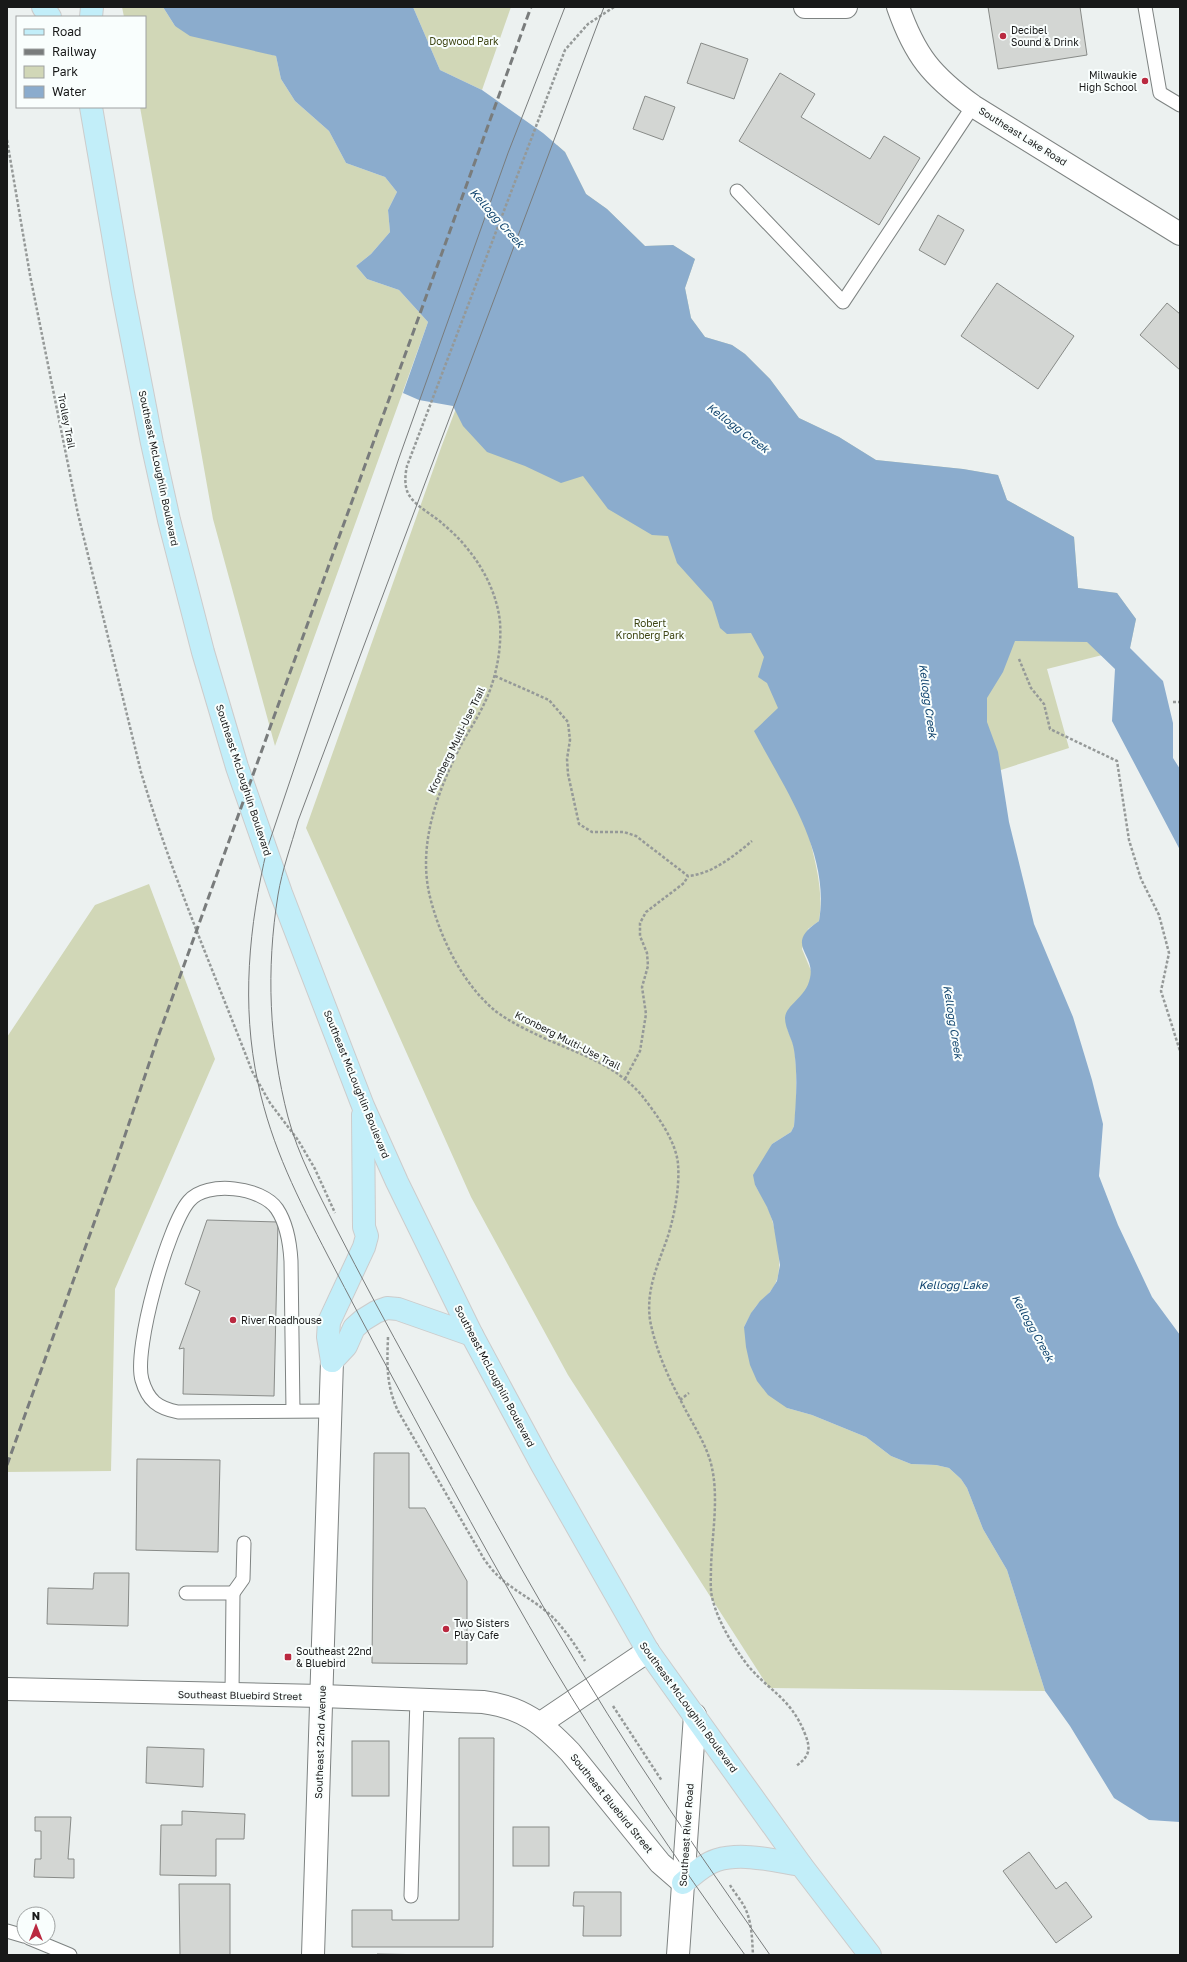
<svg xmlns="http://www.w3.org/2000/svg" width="1187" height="1962" viewBox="0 0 1187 1962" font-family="'Golos Text',sans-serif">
<rect width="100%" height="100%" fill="#ecf1f0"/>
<g fill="#d1d7b7">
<polygon points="122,7 163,7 175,26 276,56 281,79 295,101 329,131 346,163 385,177 397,192 388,210 390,232 371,254 356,266 367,279 399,290 428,322 275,746 213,519 140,107 145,107 145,17 124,17"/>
<polygon points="413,7 511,7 482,90 440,70"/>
<path d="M557,145l8,7 21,42 21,15 38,37 28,-1 22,14 -10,29 6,30 14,19 27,8 13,9 25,25 29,39 40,19 37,23 87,9 35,6 9,25 67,37 4,51 39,5 19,26 -6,29 -83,21 22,79 -261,84c7,29 16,59 11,89l-11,8 -6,20 10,24 -4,15 -8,10 -13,30 7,18 2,21v38l-2,21 -3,6 -19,12 -17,41c4,7 9,14 12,21 8,17 17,59 9,76 -3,8 -9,13 -15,19 -8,7 -12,17 -17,26l43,81 25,7 54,22 25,19 20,8 25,1 13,3 12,11 6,9 16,41 24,41 38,121 -276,-3 -201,-313 -97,-178 -165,-369 136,-383z"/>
<polygon points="149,884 215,1059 115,1289 111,1471 7,1472 7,1037 95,905"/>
</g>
<path fill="#8baccd" d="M163,7h250l27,63 42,20 61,43 22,19 21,42 21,15 38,37 28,-1 22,14 -10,29 6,30 14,19 27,8 13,9 25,25 29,39 40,19 37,23 87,9 35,6 9,25 67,37 4,51 39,5 19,26 -6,29 33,33 10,42v35l7,11v81l-68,-129 3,-52 -28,-27 -72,-1 -12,31 -16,26v24l11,30 11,70 25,102 39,93 19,63 11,44 -4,52 19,49 34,72 28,38v487l-31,-2 -35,-22 -44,-72 -25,-35 -38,-121 -24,-41 -16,-41 -6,-9 -12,-11 -13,-3 -25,-1 -20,-8 -25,-19 -54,-22 -25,-7 -19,-13 -11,-14 -7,-16 -4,-18 -2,-20 7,-14 9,-12 10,-9 7,-11 3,-16 -7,-43 -6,-15 -12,-22 -2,-10 19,-31 19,-12 3,-6c2,-25 4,-50 0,-76 -1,-10 -9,-21 -9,-32 1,-14 21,-20 25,-40 6,-25 -27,-33 9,-57 12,-68 -35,-133 -65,-190l24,-23 -11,-25 -9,-6 6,-20 -13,-24 -24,1 -7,-6 -8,-26 -35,-39 -9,-27 -16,-1 -44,-26 -25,-33 -22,7 -36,-17 -38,-14 -24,-26 -10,-20 -34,-6 -16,-7 25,-71 -29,-32 -32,-11 -11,-13 15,-12 19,-22 -2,-22 9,-18 -12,-15 -39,-14 -17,-32 -34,-30 -14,-22 -5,-23 -86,-20 -15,-10z"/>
<g fill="#d3d6d3" stroke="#888b88">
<polygon points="988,7 1080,7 1087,55 998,69"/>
<polygon points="701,43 748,59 734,99 687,83"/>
<polygon points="780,73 815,94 801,117 870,159 884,136 920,158 879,225 739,141"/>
<polygon points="645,96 675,107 663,140 633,129"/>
<polygon points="938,215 964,230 945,265 919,250"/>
<polygon points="997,283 1074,336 1038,389 961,336"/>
<polygon points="1167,303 1180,314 1180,370 1140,335"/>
<polygon points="207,1220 278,1222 274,1396 183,1394 184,1348 179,1349 200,1291 185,1284"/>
<polygon points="374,1453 409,1453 409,1508 425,1508 467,1581 467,1664 372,1663"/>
<polygon points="137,1459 220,1460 218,1552 136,1550"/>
<polygon points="94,1573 129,1573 128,1626 47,1624 48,1588 93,1589"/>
<polygon points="459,1738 494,1738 493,1947 352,1947 352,1910 392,1910 392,1920 459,1920"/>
<rect x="352" y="1741" width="37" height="55"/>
<polygon points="147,1747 204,1749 203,1787 146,1783"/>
<polygon points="182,1811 245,1814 244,1839 216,1839 216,1876 160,1875 161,1825 182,1825"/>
<polygon points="35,1817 71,1817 68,1859 74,1859 74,1878 34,1877 35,1859 41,1859 41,1831 35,1831"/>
<rect x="513" y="1827" width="36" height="39"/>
<polygon points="1029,1852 1056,1889 1066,1882 1092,1917 1056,1943 1003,1871"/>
<polygon points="179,1884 230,1884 230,1955 180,1955"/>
<polygon points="574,1892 621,1892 621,1936 583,1936 584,1906 573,1906"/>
<polygon points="377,1954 435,1955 377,1955"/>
</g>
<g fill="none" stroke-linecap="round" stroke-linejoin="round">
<g stroke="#7e8382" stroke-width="15">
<g id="service">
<polyline points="1145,7 1160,93 1180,105"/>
<polyline points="737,191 843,302 973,106"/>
<path d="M293,1411l-2,-150c-1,-17 -4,-37 -14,-52 -15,-22 -70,-29 -88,-8 -21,24 -56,149 -47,179 6,21 16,28 36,32l154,-1"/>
<polyline points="186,1593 233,1593 232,1694"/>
<polyline points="233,1593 243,1579 244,1543"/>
<polyline points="411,1896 417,1699"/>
<polyline points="7,1931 24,1936"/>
<polyline points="29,1938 70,1955"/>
</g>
</g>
<g stroke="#7e8382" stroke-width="24">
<polyline id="minor" points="7,1689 321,1696"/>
</g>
<g stroke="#7e8382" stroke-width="24">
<g id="tertiary">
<polyline points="805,7 846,7"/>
<path d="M898,7c17,49 34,69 75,99l207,128"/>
<path d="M321,1696l162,6c40,5 60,22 87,50l90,111 23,20"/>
<polyline points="541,1723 648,1651"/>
<polyline points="313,1955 332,1361"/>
<polyline points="678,1955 695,1715"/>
</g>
</g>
<g stroke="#ccc" stroke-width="24">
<g id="primary">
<polyline points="43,7 50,17"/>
<polyline points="91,17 92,7"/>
<polyline points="91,107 123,293 152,443 169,520 203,652 237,767 281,893 363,1106 397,1182 472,1335 542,1465 648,1651 801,1865 870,1955"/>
<polyline points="332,1361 328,1337 329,1322 364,1247 367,1236 364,1227 363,1115"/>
<polyline points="332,1361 346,1346 354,1328 363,1320 376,1312 387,1308 398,1309 472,1335"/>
<path d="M683,1883c11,-9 21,-19 34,-23 26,-8 58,1 84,5"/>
</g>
</g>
<g stroke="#959998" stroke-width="2.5" stroke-dasharray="3 2" stroke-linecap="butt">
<path d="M614,7l-26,17 -23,26 -158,416c-2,9 -3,21 2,29 8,13 25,20 35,30 28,23 52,59 56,97 2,30 -5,62 -19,88 -6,12 -13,22 -19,33 -24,47 -45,101 -32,154 10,40 31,84 63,112 15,13 48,28 67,36 31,13 61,25 83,52 14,18 33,44 35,67 2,23 -4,54 -11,75 -10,28 -21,51 -17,81 5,27 17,55 30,79 10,21 23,39 30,61 10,34 2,73 1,107 0,10 -1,21 1,30 5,22 18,44 31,62 21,30 47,36 62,75 6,15 5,22 -9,32"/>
<path d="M7,140l23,135 48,239 63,258c30,102 73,200 111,299l18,32 28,37 17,29 20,44"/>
<polyline points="1019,659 1031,688 1044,704 1050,729 1117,761 1129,840 1141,879 1159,915 1169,953 1161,991 1180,1051"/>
<path d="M495,676l54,24 19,22 2,18 -3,19 1,15 11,50 13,8h32l12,4 52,40c24,-2 46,-20 64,-35"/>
<polyline points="1173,702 1180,702"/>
<polyline points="625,1079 640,1051 646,1014 642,987 648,966 647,953 640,936 640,923 646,912 684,883 688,876"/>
<path d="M388,1337c-1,28 -2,48 10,74l86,148c19,28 39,33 63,53 16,14 27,31 38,49"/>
<polyline points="680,1400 689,1393"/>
<polyline points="613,1706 662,1781"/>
<path d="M730,1885c4,7 10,14 14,21 8,15 8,32 9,49"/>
</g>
<use href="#service" stroke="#fff" stroke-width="13"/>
<use href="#minor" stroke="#fff" stroke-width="22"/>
<use href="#tertiary" stroke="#fff" stroke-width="22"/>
<use href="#primary" stroke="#c2eef9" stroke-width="22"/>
<g stroke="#797c7c" stroke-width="1">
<path d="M565,7l-57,146 -109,305 -132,391c-18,77 -26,156 -9,234 14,65 40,115 70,173 22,42 44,84 67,126 50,93 100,186 154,278 60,101 127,199 196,295"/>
<path d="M604,7l-306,814c-7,25 -16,49 -20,74 -12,74 -9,149 10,222 10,38 30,75 48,111 25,49 51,97 78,146 71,130 142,262 223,386 43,66 88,131 133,195"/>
</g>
<polyline stroke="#797c7c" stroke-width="3" stroke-dasharray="8 4" stroke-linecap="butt" points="7,1465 116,1162 158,1037 531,7"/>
</g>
<g fill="#ba2940" stroke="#f9fefd" stroke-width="1.5">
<circle cx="1003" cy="36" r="4"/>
<circle cx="1145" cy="81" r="4"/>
<circle cx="233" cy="1320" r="4"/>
<circle cx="446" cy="1629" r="4"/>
<rect x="284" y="1653" width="8" height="8" rx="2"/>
</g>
<g text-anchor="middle" stroke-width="4" stroke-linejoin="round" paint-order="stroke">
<g font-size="10" fill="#181919" stroke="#f9fefd" text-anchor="start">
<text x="1011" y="34">Decibel<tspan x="1011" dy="12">Sound &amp; Drink</tspan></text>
<text x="1137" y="79" text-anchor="end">Milwaukie<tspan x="1137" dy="12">High School</tspan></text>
<text x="241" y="1324">River Roadhouse</text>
<text x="454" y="1627">Two Sisters<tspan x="454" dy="12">Play Cafe</tspan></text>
<text x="296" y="1655">Southeast 22nd<tspan x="296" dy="12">&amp; Bluebird</tspan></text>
</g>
<g font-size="10" fill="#3e4513" stroke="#f9fefd">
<text x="464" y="45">Dogwood Park</text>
<text x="650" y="627">Robert<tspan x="650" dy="12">Kronberg Park</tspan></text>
</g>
<g font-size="10" fill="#181919" stroke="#f9fefd">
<text transform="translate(1023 136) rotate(32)" y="4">Southeast Lake Road</text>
<text transform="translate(67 421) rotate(79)" y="4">Trolley Trail</text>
<text transform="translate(159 468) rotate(78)" y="4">Southeast McLoughlin Boulevard</text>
<text transform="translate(456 740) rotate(-64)" y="4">Kronberg Multi-Use Trail</text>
<text transform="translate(244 780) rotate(72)" y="4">Southeast McLoughlin Boulevard</text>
<text transform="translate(568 1040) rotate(27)" y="4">Kronberg Multi-Use Trail</text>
<text transform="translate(357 1084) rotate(68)" y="4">Southeast McLoughlin Boulevard</text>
<text transform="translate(495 1376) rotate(62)" y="4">Southeast McLoughlin Boulevard</text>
<text transform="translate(240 1695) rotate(1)" y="4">Southeast Bluebird Street</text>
<text transform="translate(689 1707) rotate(54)" y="4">Southeast McLoughlin Boulevard</text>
<text transform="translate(320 1742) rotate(-88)" y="4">Southeast 22nd Avenue</text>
<text transform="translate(612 1803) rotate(51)" y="4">Southeast Bluebird Street</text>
<text transform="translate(686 1835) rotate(-86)" y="4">Southeast River Road</text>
</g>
<g font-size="11" font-style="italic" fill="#11456f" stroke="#f9fefd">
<text transform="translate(497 218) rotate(48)" y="4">Kellogg Creek</text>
<text transform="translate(738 428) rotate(37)" y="4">Kellogg Creek</text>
<text transform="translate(928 701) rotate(82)" y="4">Kellogg Creek</text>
<text transform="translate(953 1022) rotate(81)" y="4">Kellogg Creek</text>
<text x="953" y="1289">Kellogg Lake</text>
<text transform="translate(1033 1328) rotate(61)" y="4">Kellogg Creek</text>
</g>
</g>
<rect width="1187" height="1962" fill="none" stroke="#181919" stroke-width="16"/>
<rect x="16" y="16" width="130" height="92" fill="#f9fefd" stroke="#9fa2a2"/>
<rect x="24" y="29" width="20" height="6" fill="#c2eef9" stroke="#9fa2a2"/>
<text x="52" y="36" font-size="12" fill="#181919">Road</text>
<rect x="24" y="49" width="20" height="6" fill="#797c7c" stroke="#9fa2a2"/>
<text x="52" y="56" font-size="12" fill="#181919">Railway</text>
<rect x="24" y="66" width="20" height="12" fill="#d1d7b7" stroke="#9fa2a2"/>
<text x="52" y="76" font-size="12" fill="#181919">Park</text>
<rect x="24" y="86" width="20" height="12" fill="#8baccd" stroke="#9fa2a2"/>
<text x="52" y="96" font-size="12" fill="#181919">Water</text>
<g transform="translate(36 1926)"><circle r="19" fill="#f9fefd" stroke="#9fa2a2"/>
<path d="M0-3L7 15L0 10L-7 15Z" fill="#ba2940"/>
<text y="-6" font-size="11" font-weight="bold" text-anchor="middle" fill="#181919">N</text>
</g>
</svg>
